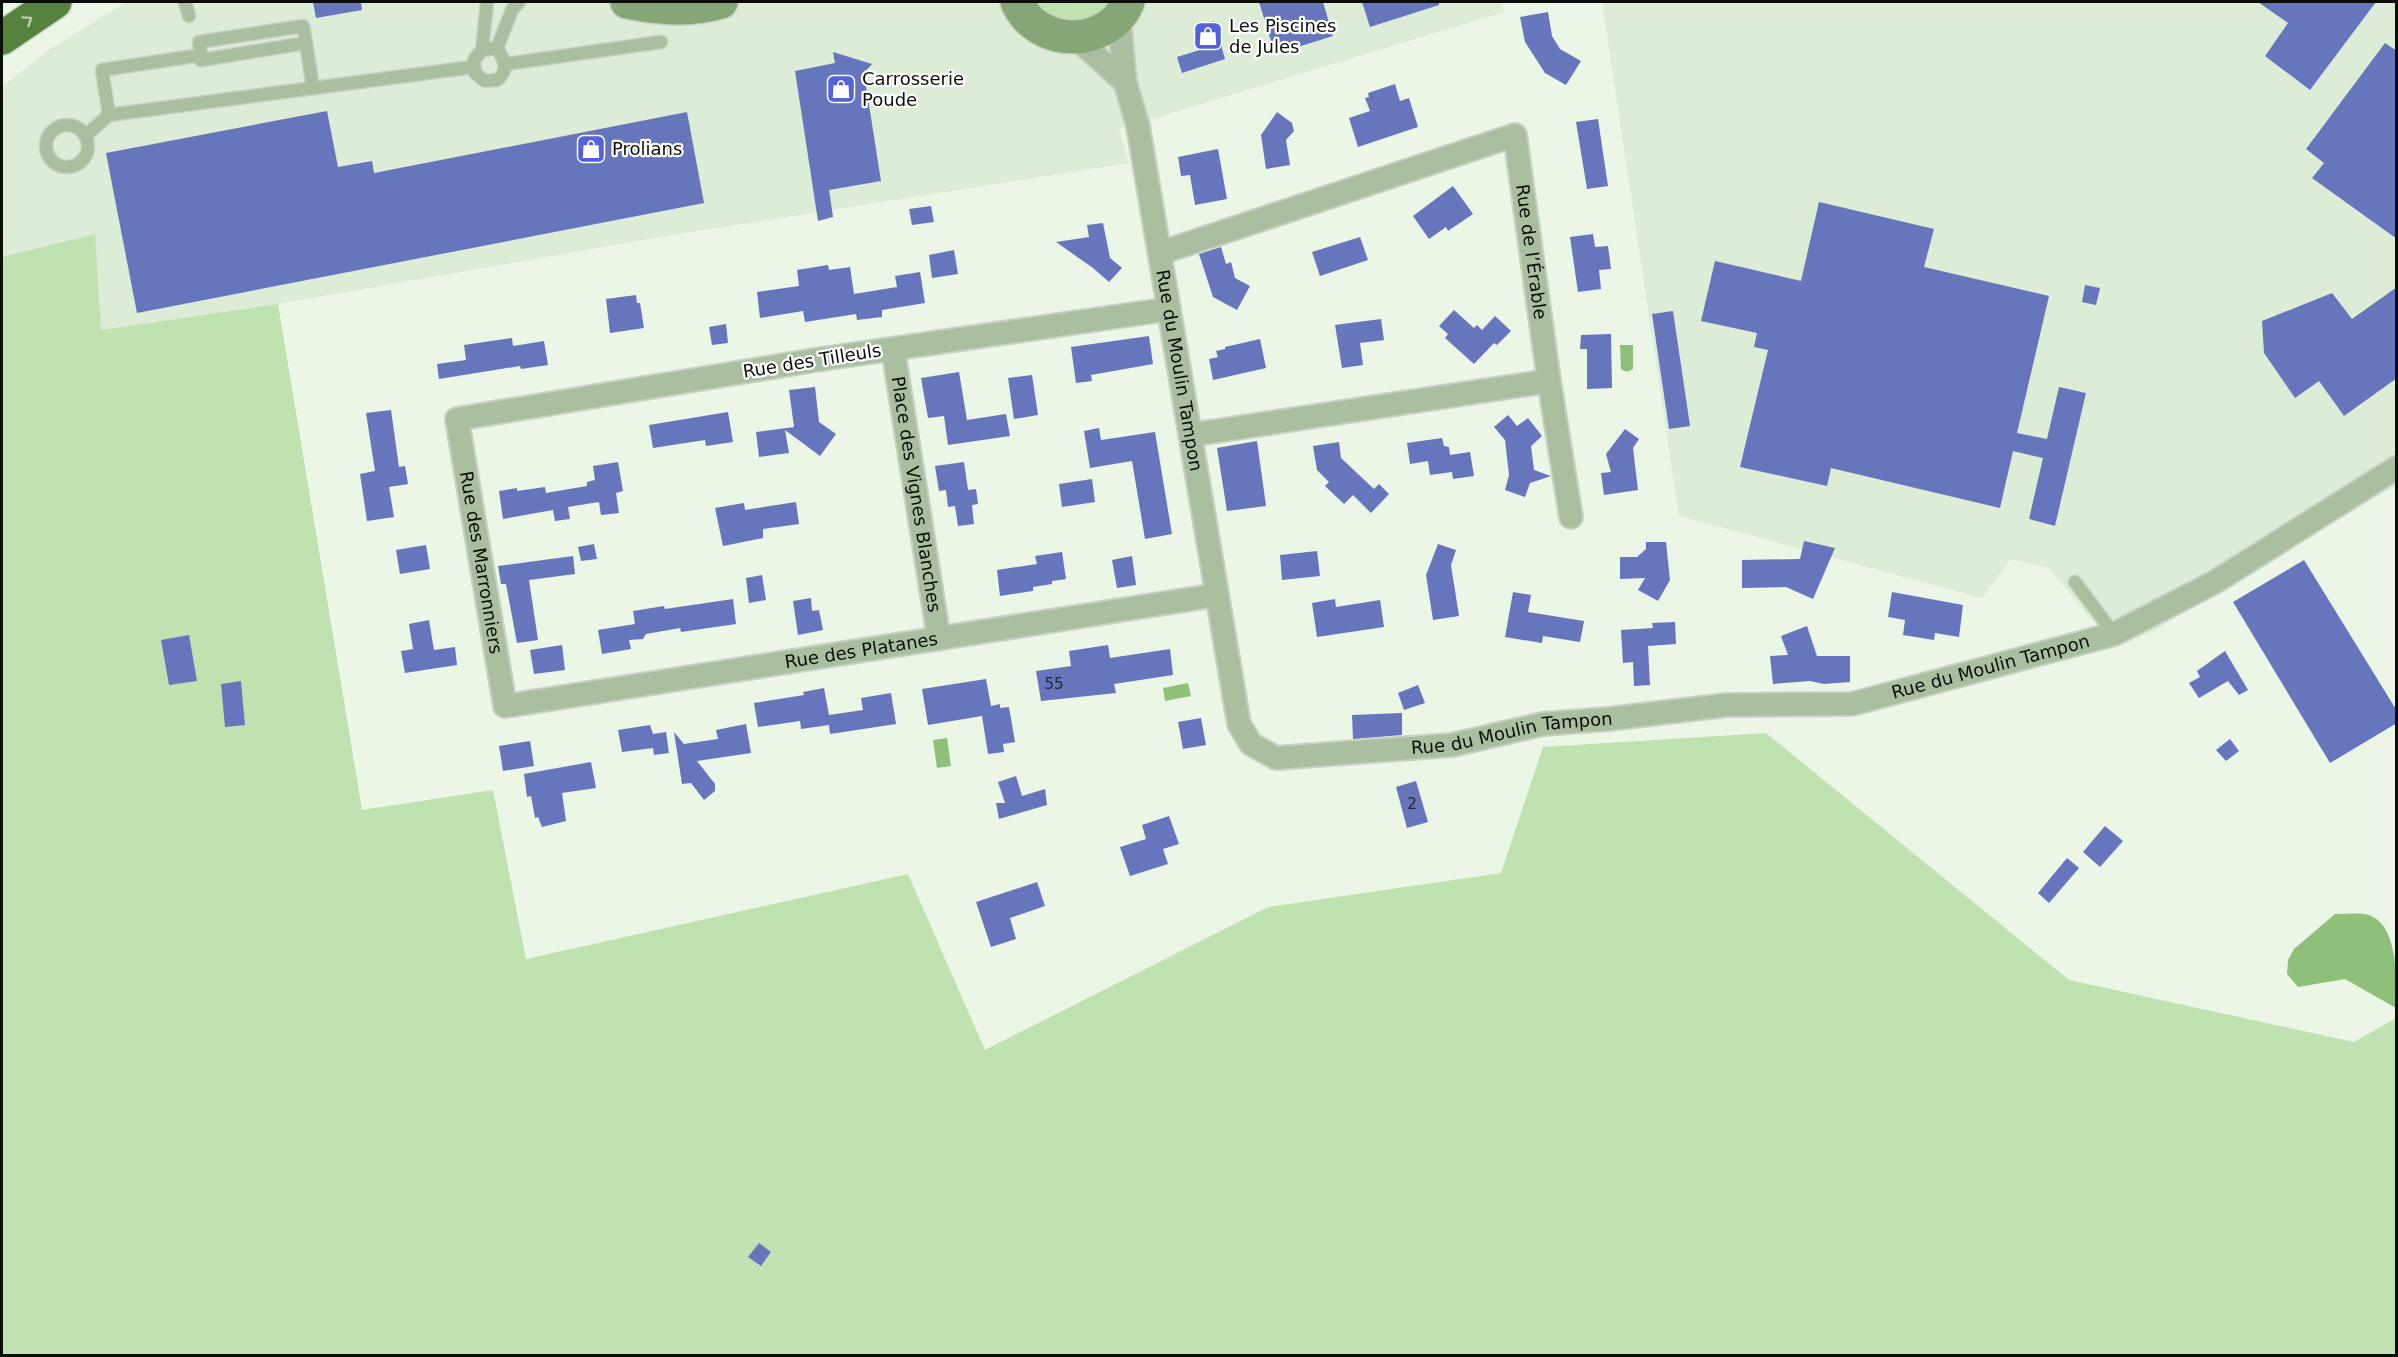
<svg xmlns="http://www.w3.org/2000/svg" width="2398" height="1357" viewBox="0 0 2398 1357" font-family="'DejaVu Sans',sans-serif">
<rect width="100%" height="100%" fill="#ebf6e6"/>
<g fill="#dcecd6">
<polygon points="126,2 1501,2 1504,12 1119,129 1129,163 660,237 278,304 101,330 94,234 2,257 2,87 47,51"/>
<polygon points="1602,2 2396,2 2396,485 2154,631 2115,648 2049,568 2011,559 1982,598 1679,516"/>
</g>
<g fill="#bfe2b0">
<path d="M1031,2h78c-12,15 -31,26 -51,20 -9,-3 -19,-15 -27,-20z"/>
<polygon points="95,234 101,330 278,304 362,810 493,790 526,959 908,874 985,1050 1268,907 1501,873 1543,747 1766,733 2069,980 2354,1042 2396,1018 2396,1355 2,1355 2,257"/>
</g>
<g fill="#8ec079">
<polygon points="1620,345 1633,345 1633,369 1627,372 1621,369"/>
<polygon points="1188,683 1191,696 1165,701 1163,688"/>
<polygon points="947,738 951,766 937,768 933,740"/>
<path d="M2335,914c10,0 20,-1 29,0 34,5 33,62 32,94l-51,-29 -47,8 -11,-13 1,-14 6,-11z"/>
</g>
<g fill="#6775bd">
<polygon points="313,2 361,2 362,10 316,18"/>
<polygon points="1259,2 1323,2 1333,36 1275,54"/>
<polygon points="1362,2 1439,2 1439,5 1370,27"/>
<polygon points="2258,2 2376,2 2310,90 2265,56 2288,23"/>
<polygon points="1548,12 1552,36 1560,49 1581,61 1566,85 1545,73 1525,42 1520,17"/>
<polygon points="1214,21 1225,59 1182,73 1177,57 1203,49 1196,26"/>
<polygon points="2385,43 2397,51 2397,239 2312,178 2324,163 2306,149"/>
<polygon points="833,52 872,64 864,73 881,181 829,190 833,217 818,221 795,71 835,63"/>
<polygon points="1395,84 1400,101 1409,98 1418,127 1358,147 1349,118 1370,111 1365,98 1369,97 1368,93"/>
<polygon points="327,111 338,167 372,161 374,173 687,112 704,203 137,313 106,153"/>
<polygon points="1277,112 1292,123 1294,131 1286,140 1290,165 1266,169 1261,135"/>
<polygon points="1598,119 1608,186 1587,189 1576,122"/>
<polygon points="1218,149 1227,199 1195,205 1190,175 1181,176 1178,157"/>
<polygon points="1453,186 1473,214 1448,231 1446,227 1429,239 1413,216"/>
<polygon points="1819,202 1934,229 1924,267 2049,296 2017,433 2047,439 2059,387 2086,393 2055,526 2029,519 2043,458 2013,451 2000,508 1831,468 1827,486 1740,467 1768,350 1754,347 1757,333 1701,321 1715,261 1801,281"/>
<polygon points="931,206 934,222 912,225 909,209"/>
<polygon points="1103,223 1110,258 1122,268 1109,282 1093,268 1056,242 1089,237 1087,225"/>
<polygon points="1593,234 1595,247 1608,246 1611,269 1599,270 1601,289 1578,292 1570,237"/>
<polygon points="1360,237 1368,260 1320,276 1312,252"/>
<polygon points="1221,247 1226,264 1231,262 1235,278 1250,286 1237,310 1213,297 1199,254"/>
<polygon points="954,250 958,274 932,278 929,255"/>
<polygon points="828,265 829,270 850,267 854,294 897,287 895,276 920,272 925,303 882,310 882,317 857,320 856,314 805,322 803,311 760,318 757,292 799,286 797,270"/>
<polygon points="2085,285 2100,288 2096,305 2082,302"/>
<polygon points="2397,287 2397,378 2344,416 2319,381 2295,398 2264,353 2262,321 2332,293 2352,319"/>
<polygon points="636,295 637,303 640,303 644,328 610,333 606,299"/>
<polygon points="1454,310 1474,328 1477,325 1482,330 1495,316 1511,331 1497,345 1494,343 1474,364 1445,338 1448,334 1439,326"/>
<polygon points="1673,311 1690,426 1669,429 1652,314"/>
<polygon points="1381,319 1384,340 1360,343 1363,365 1342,368 1335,325"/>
<polygon points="726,324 728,343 712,345 709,327"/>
<polygon points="1611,334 1612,388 1587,389 1587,349 1580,349 1581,335"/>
<polygon points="1149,336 1153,364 1091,375 1092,381 1076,383 1071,347"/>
<polygon points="512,338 513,346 544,341 548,365 521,369 520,366 439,379 437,364 466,360 464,345"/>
<polygon points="1260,339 1266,368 1213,380 1209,359 1218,357 1216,351 1225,349 1225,347"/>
<polygon points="959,372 967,420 1006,414 1010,436 948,445 944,416 928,418 921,378"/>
<polygon points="1032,375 1038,415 1014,419 1008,378"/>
<polygon points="815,387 819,422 836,434 820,456 785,430 789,453 759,457 756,432 794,427 789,390"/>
<polygon points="391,410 399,467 405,466 408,484 389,487 394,517 367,521 360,474 375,471 366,413"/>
<polygon points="728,412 733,442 706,446 705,440 653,448 649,425"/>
<polygon points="1508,415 1517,426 1528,418 1542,436 1531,446 1534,470 1551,476 1530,483 1525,497 1505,490 1509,475 1505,440 1494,427"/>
<polygon points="1099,428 1101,440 1155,432 1172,534 1145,539 1132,461 1090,468 1084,431"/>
<polygon points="1625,429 1639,439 1633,448 1638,490 1604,495 1601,473 1611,472 1606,454"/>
<polygon points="1442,438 1444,446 1449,447 1450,455 1470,452 1474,476 1453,479 1452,472 1430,475 1428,461 1410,464 1407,443"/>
<polygon points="1257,441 1266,506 1227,511 1217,448"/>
<polygon points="1339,442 1341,458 1374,489 1379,484 1389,494 1371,513 1353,495 1344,504 1325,486 1329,482 1317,470 1313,446"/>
<polygon points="618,462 623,491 616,493 619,513 601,515 599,502 568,507 570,519 555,521 553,510 503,519 499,491 517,488 517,491 545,487 546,493 587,486 587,482 595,480 593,466"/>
<polygon points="964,462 968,490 976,489 978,504 972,505 974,524 958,526 955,506 948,507 946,490 939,491 935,466"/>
<polygon points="1092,479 1095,502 1062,507 1059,484"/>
<polygon points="796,502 799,524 763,529 763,538 723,546 715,508 744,503 745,510"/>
<polygon points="1804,541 1835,548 1813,599 1786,587 1742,588 1742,560 1800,559"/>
<polygon points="1646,542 1666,542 1670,580 1658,601 1638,590 1645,578 1620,579 1620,557 1637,557 1646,549"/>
<polygon points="594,544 597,559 581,561 578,547"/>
<polygon points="1438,544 1456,550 1451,565 1459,616 1433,620 1426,575"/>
<polygon points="426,545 430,569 400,574 396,550"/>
<polygon points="1317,551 1320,576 1282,580 1280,555"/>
<polygon points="1062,552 1066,579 1052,581 1052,584 1033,587 1033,591 1000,596 997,570 1037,564 1035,556"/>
<polygon points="573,556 575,574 529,580 538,640 517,643 506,584 501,584 498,566"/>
<polygon points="1132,556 1136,585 1117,588 1112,560"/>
<polygon points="2304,560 2397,711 2397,723 2330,763 2233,602"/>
<polygon points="762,575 766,600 749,603 746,578"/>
<polygon points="1513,592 1531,595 1528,612 1584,621 1580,642 1543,636 1542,643 1505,637"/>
<polygon points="1892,592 1963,605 1959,637 1935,633 1934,640 1903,635 1905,620 1888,617"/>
<polygon points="811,598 812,611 819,610 823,630 798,635 793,601"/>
<polygon points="733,599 736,624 681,632 680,628 646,634 643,639 629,640 631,649 602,654 598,630 635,624 633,611 664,606 665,609"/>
<polygon points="1335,599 1336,607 1380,600 1384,627 1317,637 1312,603"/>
<polygon points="429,620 434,650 455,647 457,665 405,673 401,651 413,649 409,624"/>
<polygon points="1675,622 1676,644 1648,646 1650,685 1634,686 1633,662 1623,663 1621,630 1653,628 1652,623"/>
<polygon points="1807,626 1817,656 1850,656 1850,682 1824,684 1810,681 1773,684 1770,656 1788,655 1781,636"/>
<polygon points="189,635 197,681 169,685 161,640"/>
<polygon points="562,645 565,670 534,674 530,650"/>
<polygon points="1108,645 1110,658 1170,649 1173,675 1114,684 1116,693 1041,701 1036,671 1071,666 1069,651"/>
<polygon points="2225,651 2248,690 2239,695 2228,681 2199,698 2189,683 2200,677 2197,671"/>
<polygon points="986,679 991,706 1000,704 1000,708 1009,707 1015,742 1003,744 1004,752 988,754 982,716 928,725 922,689"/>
<polygon points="241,681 245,725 225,727 221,684"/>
<polygon points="1418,685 1425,703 1404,710 1398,693"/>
<polygon points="824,688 829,715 863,710 861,698 891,693 896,724 830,734 829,725 801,729 800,721 758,727 754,703 804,695 803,692"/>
<polygon points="1402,713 1402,735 1353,739 1352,715"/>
<polygon points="1201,718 1206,745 1183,749 1178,722"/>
<polygon points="746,724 751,753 697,761 715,784 715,791 704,800 691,783 682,784 674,732 684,744 718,739 716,730"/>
<polygon points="650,725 653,734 666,732 669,753 654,755 653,748 622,752 618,730"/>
<polygon points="2230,739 2239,751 2226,761 2216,750"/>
<polygon points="530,741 534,766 503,771 499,746"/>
<polygon points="591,762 596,788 562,793 566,821 542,827 538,817 535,818 531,796 527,797 524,774"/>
<polygon points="1016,776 1022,796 1045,789 1047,805 999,819 996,803 1005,803 998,782"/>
<polygon points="1416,781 1428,822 1407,828 1396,787"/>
<polygon points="1169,816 1179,844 1163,849 1168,864 1130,876 1120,847 1146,839 1142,825"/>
<polygon points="2105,826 2123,841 2100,867 2083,852"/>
<polygon points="2067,858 2079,868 2049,903 2038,893"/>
<polygon points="1037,882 1045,906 1010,918 1016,939 991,947 976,902"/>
<polygon points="759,1243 771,1252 761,1266 748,1257"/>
</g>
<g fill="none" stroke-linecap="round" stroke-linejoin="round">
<g stroke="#c7d1c2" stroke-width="15">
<g id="lane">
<polyline points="185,2 189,16"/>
<path d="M497,48c7,13 13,21 0,32l-12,1 -10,-8 -1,-13 8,-10z"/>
<polyline points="497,48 512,10 519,2"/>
<polyline points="482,50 487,2"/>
<polyline points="201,55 199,42 303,26 306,43"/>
<polyline points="506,64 661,42"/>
<polyline points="109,115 102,70 201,55 201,60 306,43 313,88"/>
<circle cx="67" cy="146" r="21"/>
<polyline points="85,136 109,115 473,67"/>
<polyline points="2075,582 2114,634"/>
</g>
</g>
<g stroke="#c7d1c2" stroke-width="26">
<g id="street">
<path id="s1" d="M1119,16l6,66 13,44 101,598 12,20 25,14 176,-13 91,-21 65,-5 119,-14 125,-1 262,-70 101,-52 181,-114"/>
<polyline points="1075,37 1125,82"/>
<path id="s2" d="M1160,253l355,-118 34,246 -359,54"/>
<path id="s3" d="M1169,309l-354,51 -358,59 48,287 712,-111"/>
<path id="s4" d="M893,349l46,290"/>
<polyline points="1549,381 1571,517"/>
</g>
</g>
<g stroke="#c7d1c2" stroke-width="36">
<g id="secondary">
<path d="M627,2c32,7 62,9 94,0"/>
<path d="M1017,2c20,46 91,47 111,0"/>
</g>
</g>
<g stroke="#c7d1c2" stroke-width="36">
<polyline id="highway" points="2,38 55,2"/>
</g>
<use href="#lane" stroke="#a9bfa0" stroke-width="12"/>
<use href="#street" stroke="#a9bfa0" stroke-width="22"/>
<use href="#secondary" stroke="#86a678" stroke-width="33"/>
<use href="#highway" stroke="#55833f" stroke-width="33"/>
</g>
<defs><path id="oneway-chevron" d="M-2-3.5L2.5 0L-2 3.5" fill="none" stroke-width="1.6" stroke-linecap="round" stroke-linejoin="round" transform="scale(1.5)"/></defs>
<use stroke="#bbcdb2" href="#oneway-chevron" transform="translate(28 20) rotate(-34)"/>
<defs>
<g id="shop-square" transform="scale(1.5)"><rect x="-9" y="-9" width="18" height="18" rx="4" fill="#5362d8" stroke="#fff"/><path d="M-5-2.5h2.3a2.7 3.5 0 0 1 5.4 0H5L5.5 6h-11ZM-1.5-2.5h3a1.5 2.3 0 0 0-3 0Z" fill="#fff"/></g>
</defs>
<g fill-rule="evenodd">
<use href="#shop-square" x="1208" y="36"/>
<use href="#shop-square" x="841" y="89"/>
<use href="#shop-square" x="591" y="149"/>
</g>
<g text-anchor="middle" stroke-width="4.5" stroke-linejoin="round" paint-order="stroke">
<g font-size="15" fill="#212735">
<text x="1054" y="689">55</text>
<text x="1412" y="809">2</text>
</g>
<g font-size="18" fill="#0a0d08" stroke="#fff" text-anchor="start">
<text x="1229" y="32">Les Piscines<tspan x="1229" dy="21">de Jules</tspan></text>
<text x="862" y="85">Carrosserie<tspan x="862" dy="21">Poude</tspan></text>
<text x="612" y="155">Prolians</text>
</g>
<g font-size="18" fill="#0a0d08" stroke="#fff">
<text dy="6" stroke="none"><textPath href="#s2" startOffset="492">Rue de l’Érable</textPath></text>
<text transform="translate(812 361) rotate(-9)" y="6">Rue des Tilleuls</text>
<text dy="6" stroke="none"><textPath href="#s1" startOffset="360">Rue du Moulin Tampon</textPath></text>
<text dy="6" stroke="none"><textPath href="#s4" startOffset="147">Place des Vignes Blanches</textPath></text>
<text dy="6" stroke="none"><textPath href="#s3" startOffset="866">Rue des Marronniers</textPath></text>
<text dy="6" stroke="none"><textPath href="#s3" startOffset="1372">Rue des Platanes</textPath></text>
<text dy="6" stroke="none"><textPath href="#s1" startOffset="1494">Rue du Moulin Tampon</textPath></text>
<text dy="6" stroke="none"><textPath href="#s1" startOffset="1008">Rue du Moulin Tampon</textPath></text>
</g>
</g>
<rect width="2398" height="1357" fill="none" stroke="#0a0d08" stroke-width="6"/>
</svg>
